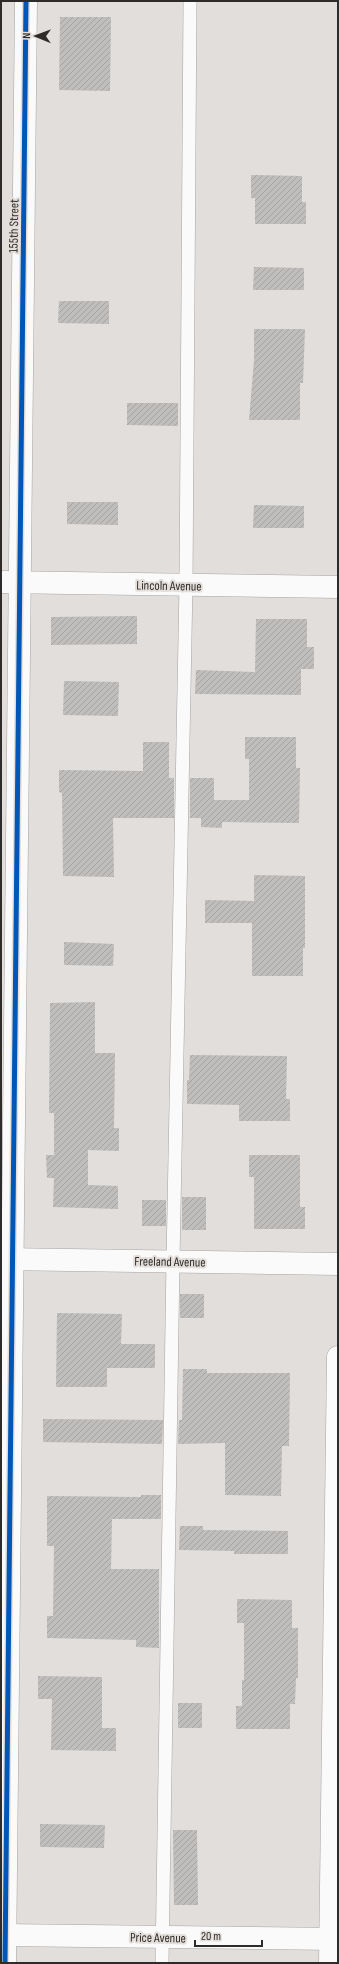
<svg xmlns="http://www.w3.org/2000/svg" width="339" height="1964" viewBox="0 0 339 1964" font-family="'Sofia Sans Condensed',sans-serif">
<defs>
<pattern id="building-hatch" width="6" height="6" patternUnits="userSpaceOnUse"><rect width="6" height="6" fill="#bfbebc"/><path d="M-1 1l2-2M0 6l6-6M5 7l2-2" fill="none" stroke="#a4a3a2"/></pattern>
</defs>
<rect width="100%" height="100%" fill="#e1dedc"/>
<g fill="url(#building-hatch)">
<polygon points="60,17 111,17 110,91 59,90"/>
<polygon points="251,175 302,176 302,202 306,202 306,224 255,224 255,198 251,198"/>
<polygon points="254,267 304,268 304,290 253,290"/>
<polygon points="59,301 109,301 109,324 58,323"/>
<polygon points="254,329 305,329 303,383 300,383 300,420 249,420 254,360"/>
<polygon points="127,403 178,403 178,426 127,425"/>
<polygon points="67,502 118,502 118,525 67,524"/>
<polygon points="254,505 304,506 304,528 253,528"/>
<polygon points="137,616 137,644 51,645 51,617"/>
<polygon points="256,619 307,619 307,647 314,647 314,669 301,669 301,695 195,694 196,670 255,672"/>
<polygon points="64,681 119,682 118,716 63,715"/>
<polygon points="245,737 296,737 296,768 300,768 299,823 222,822 222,828 201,827 201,818 190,818 190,778 214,778 214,800 249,800 249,759 245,759"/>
<polygon points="143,742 169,742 169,778 174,778 174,818 113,818 114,877 63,876 62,793 59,792 59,770 143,771"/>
<polygon points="254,875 305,876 305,948 303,948 303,976 252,976 252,923 205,923 205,900 254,901"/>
<polygon points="64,942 114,944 113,966 64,965"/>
<polygon points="95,1002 95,1053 115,1053 114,1128 119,1128 119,1151 88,1150 88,1185 118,1186 118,1209 53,1207 54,1178 47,1178 46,1155 54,1155 54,1113 49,1113 50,1003"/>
<polygon points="190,1055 287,1056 286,1099 290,1099 290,1121 239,1121 239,1105 187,1104 187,1080 189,1080"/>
<polygon points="249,1155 300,1155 300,1207 305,1207 305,1229 254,1229 254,1177 249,1177"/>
<rect x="182" y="1197" width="24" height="33"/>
<rect x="142" y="1200" width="24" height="26"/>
<rect x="180" y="1294" width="24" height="24"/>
<polygon points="57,1313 122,1314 121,1344 155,1344 155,1368 107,1368 107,1387 56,1387"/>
<polygon points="183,1369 207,1369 207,1373 290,1373 289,1446 282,1446 281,1496 225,1495 225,1443 178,1444 179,1420 182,1420"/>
<polygon points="43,1419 163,1420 162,1444 43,1442"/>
<polygon points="141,1495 161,1495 161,1519 112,1519 111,1569 159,1569 159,1648 136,1647 136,1640 47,1638 47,1616 53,1616 54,1546 47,1546 47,1496 141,1497"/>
<polygon points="180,1526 203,1526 203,1530 288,1531 288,1554 234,1554 234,1551 179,1550"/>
<polygon points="237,1599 292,1600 292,1628 298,1628 298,1678 296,1678 295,1704 290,1704 290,1729 236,1729 236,1706 242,1706 242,1680 244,1680 244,1623 237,1623"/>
<polygon points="38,1676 102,1677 102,1728 116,1728 116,1751 51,1750 52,1699 38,1699"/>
<rect x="178" y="1703" width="24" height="25"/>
<polygon points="40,1824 105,1825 104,1848 40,1847"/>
<polygon points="173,1830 197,1830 198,1905 174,1905"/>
</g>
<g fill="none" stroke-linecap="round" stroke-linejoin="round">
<g stroke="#a6a4a3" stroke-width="14">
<polyline id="lane" points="162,1963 173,1261 186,585 190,1"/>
</g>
<g stroke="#a6a4a3" stroke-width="23">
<g id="street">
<polyline points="1,582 338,587"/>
<polyline points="1,1259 338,1264"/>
<polyline points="1,1935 338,1939"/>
<polyline points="5,1963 26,1"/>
<polyline points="330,1963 338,1357"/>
</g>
</g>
<use href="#lane" stroke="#fafafa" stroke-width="13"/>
<use href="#street" stroke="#fafafa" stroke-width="22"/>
<g stroke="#e3deda" stroke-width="8">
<polyline id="cycleway" points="5,1963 26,1"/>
</g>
<use href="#cycleway" stroke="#0057b8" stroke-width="5"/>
</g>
<g text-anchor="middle" stroke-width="4" stroke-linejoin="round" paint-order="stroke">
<g font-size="13" fill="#2e2c2a" stroke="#e3deda">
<text transform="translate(13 226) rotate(-89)" y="5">155th Street</text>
<text transform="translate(169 585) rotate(1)" y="5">Lincoln Avenue</text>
<text transform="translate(170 1261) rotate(1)" y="5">Freeland Avenue</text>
<text transform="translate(158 1937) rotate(1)" y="5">Price Avenue</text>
</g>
</g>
<rect width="339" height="1964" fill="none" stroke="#2e2c2a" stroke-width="4"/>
<g transform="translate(36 36) rotate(271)" stroke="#e3deda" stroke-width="3" paint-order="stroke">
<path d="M0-3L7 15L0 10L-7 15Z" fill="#2e2c2a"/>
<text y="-6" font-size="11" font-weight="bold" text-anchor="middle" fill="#2e2c2a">N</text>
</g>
<path d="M195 1940v6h67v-6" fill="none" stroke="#2e2c2a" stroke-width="2"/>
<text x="201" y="1940" font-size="12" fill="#2e2c2a" stroke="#e3deda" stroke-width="3" paint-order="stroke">20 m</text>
</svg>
